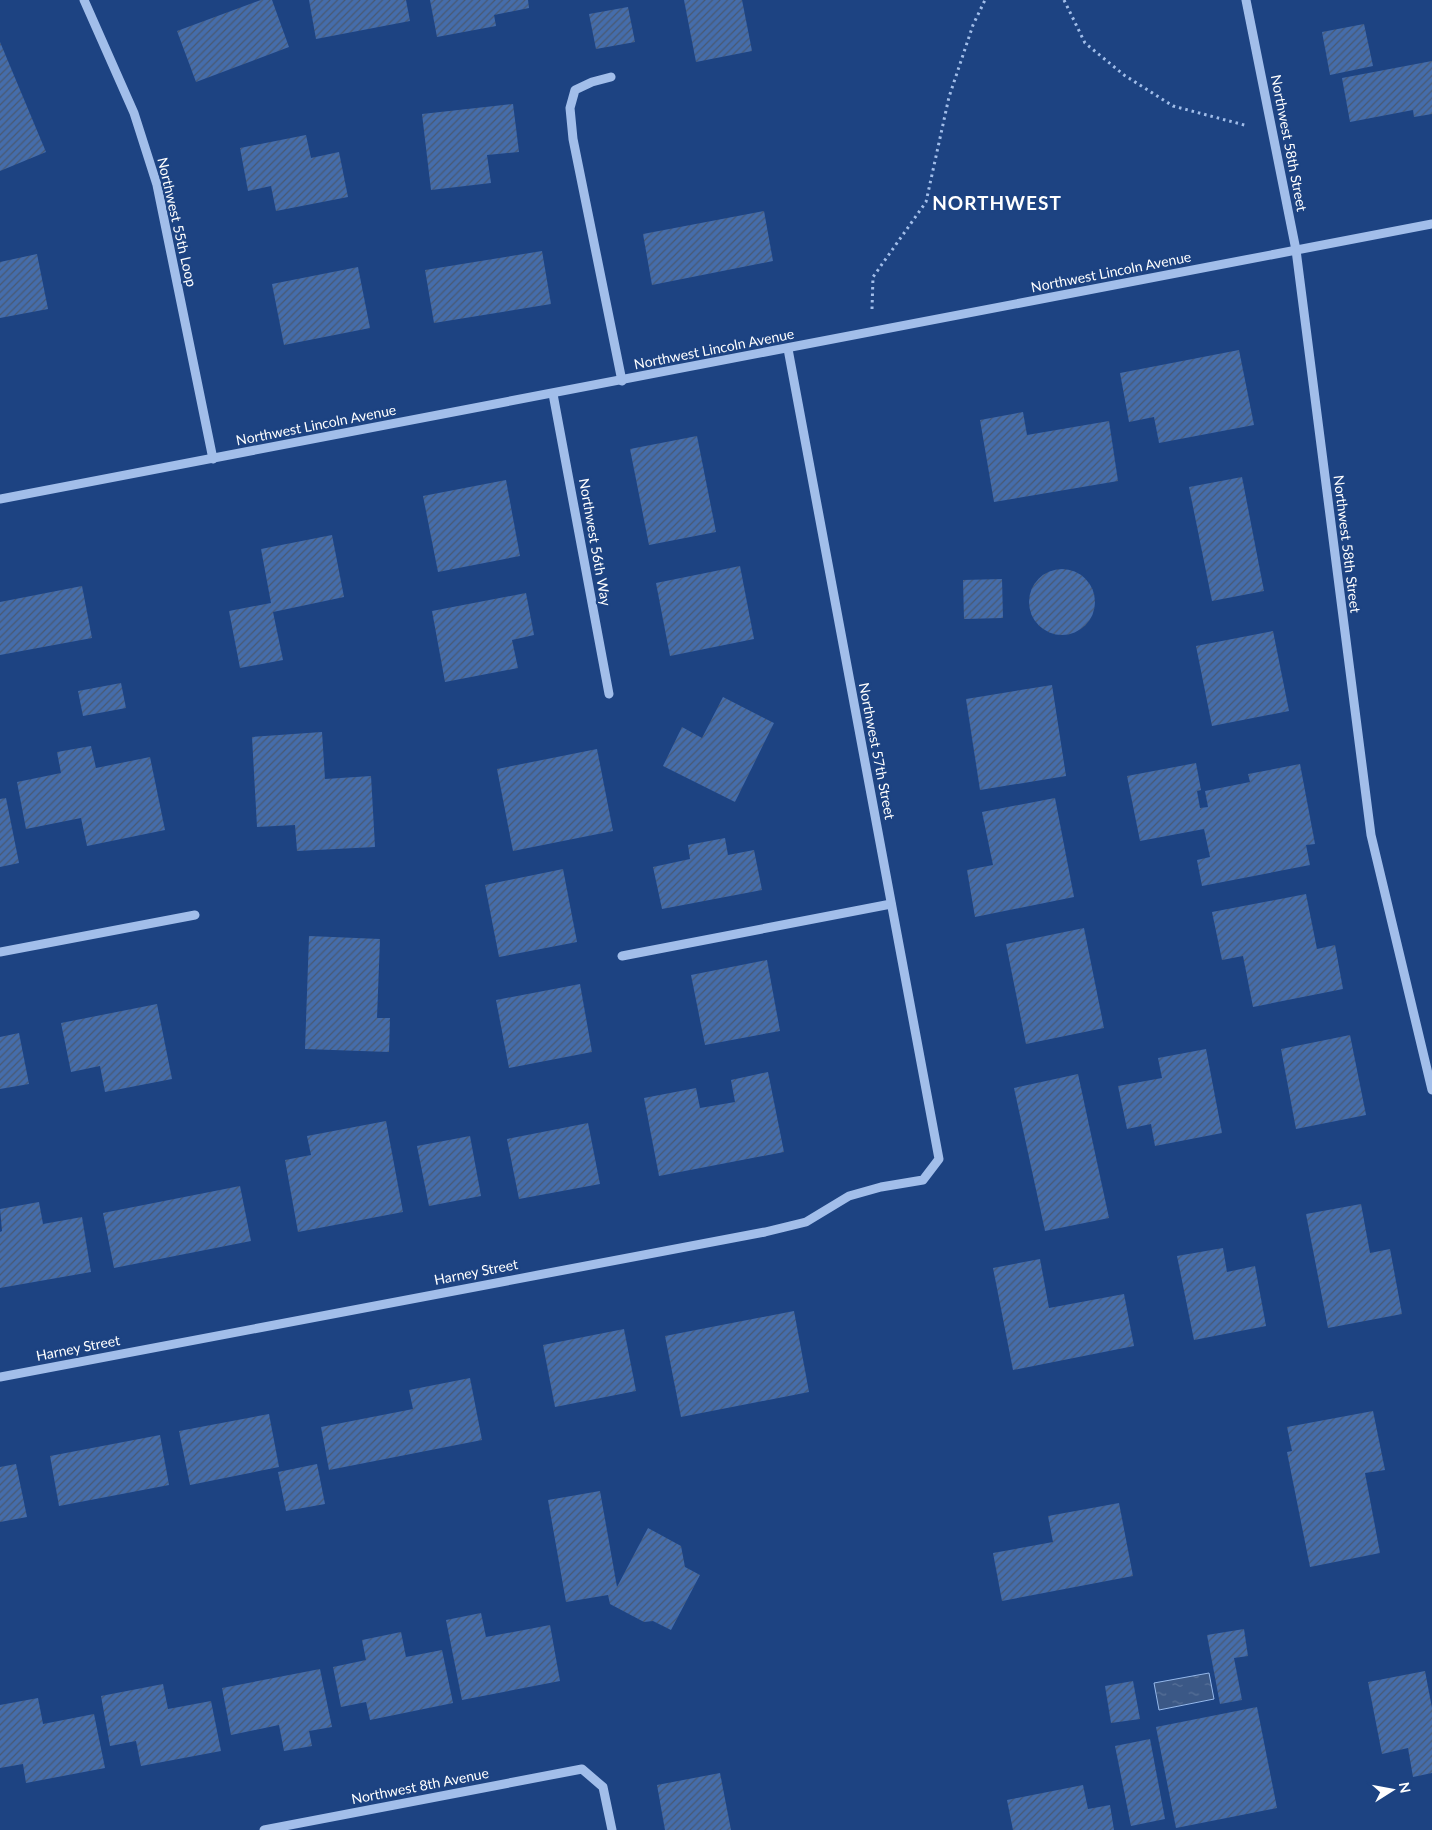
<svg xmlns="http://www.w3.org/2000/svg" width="1432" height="1830" viewBox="0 0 1432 1830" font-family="Lato,sans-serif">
<defs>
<pattern id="water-ripples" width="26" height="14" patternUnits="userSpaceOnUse" patternTransform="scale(1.25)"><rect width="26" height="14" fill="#3b5886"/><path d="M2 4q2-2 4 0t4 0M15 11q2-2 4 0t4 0" fill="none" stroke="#587198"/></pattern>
<pattern id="building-hatch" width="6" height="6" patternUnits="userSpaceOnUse" patternTransform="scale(1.25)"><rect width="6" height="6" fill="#456dab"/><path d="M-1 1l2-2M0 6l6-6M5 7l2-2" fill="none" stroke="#495972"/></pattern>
</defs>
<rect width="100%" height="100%" fill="#1d4382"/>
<polygon fill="url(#water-ripples)" stroke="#95b8eb" points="1209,1673 1214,1699 1159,1710 1154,1683"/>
<g fill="url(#building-hatch)">
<polygon points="261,0 272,0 289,47 196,82 177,31"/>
<polygon points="309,0 406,0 410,21 316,39"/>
<polygon points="430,0 528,0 529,8 494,15 496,26 437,37"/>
<polygon points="684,0 742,0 752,51 696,62"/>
<polygon points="628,7 635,42 596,49 589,14"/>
<polygon points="1364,24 1373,66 1330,75 1322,32"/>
<polygon points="0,42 46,152 0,171"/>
<polygon points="1432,61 1432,114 1414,117 1413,110 1350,122 1342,78"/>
<polygon points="513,104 519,152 487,155 491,183 431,190 422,114"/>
<polygon points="306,135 311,158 339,152 348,197 276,211 271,186 248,191 240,148"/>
<polygon points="764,211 773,261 652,285 643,234"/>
<polygon points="542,251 551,304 434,323 425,270"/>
<polygon points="37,254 48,309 0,318 0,262"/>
<polygon points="358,267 370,328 284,345 272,284"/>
<polygon points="1239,350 1254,425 1159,443 1154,417 1129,422 1120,373"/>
<polygon points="1023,412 1027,435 1109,421 1118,481 994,502 980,420"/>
<polygon points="697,436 716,532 649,545 630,449"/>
<polygon points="1242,477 1264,591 1212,601 1189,487"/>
<polygon points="506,480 520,556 438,572 423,496"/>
<polygon points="332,535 344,597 273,612 283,660 240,668 229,611 271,603 261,549"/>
<polygon points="740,566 754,639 670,656 656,583"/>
<circle cx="1062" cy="602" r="33"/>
<polygon points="1002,579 1003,618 964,619 963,580"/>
<polygon points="82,586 92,638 0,655 0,602"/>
<polygon points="526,593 534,635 512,640 518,668 445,682 432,611"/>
<polygon points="1273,631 1289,711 1212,726 1196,646"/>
<polygon points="121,683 126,708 83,716 78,691"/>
<polygon points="1052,685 1066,776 980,790 966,699"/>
<polygon points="723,697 774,723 735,802 663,766 682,727 702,738"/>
<polygon points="322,732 325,779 371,776 375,847 297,851 295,825 257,827 252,737"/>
<polygon points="91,746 96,768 150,757 165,830 87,846 81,818 26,829 17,782 61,773 57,752"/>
<polygon points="597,749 613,831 513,851 497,769"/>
<polygon points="1196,763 1201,790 1197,791 1200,808 1208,807 1205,791 1250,782 1248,774 1300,764 1315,844 1306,845 1310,865 1202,886 1197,860 1210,857 1204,829 1140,841 1127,776"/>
<polygon points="6,798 19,863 0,867 0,799"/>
<polygon points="1055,798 1074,897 975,917 967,870 993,865 982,812"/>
<polygon points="725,838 728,855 754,850 762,890 662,909 653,867 690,859 688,845"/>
<polygon points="563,869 577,942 499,957 485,885"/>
<polygon points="1306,894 1317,949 1335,945 1343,989 1253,1007 1243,956 1222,960 1212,912"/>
<polygon points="1084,928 1104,1028 1026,1044 1006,944"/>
<polygon points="309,936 380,939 377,1018 390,1018 389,1052 305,1049"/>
<polygon points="767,960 780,1031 705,1045 691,975"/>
<polygon points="580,984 592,1052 509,1068 496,1000"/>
<polygon points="157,1004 172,1079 105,1092 100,1066 71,1072 61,1023"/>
<polygon points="19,1033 29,1084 0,1089 0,1037"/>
<polygon points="1350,1035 1366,1115 1296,1129 1281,1049"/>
<polygon points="1206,1049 1222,1133 1155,1146 1151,1124 1127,1129 1118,1086 1162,1078 1158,1058"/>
<polygon points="768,1072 784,1152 659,1176 644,1098 696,1088 700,1108 735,1102 731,1080"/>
<polygon points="1078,1074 1109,1218 1045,1231 1014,1088"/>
<polygon points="386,1121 403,1212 298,1232 285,1160 311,1155 307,1136"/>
<polygon points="588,1123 600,1184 519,1199 507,1139"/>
<polygon points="470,1136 481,1196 429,1206 417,1146"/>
<polygon points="240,1186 251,1241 114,1268 103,1213"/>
<polygon points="39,1202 43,1224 82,1217 91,1272 0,1288 0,1232 2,1231 0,1209"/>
<polygon points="1361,1204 1370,1253 1390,1249 1402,1314 1328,1328 1306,1214"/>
<polygon points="1223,1248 1227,1272 1255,1266 1266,1326 1194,1340 1177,1256"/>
<polygon points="1040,1259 1049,1308 1124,1294 1134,1346 1013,1370 993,1268"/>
<polygon points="794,1311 809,1392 681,1417 665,1336"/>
<polygon points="624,1329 636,1391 555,1407 543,1345"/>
<polygon points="470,1378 482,1440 329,1470 321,1427 413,1409 409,1390"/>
<polygon points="1373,1411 1385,1470 1365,1473 1380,1553 1310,1567 1287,1452 1292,1451 1287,1427"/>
<polygon points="269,1414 279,1467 190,1485 179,1431"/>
<polygon points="160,1435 169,1485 59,1506 50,1456"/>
<polygon points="16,1464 27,1517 0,1522 0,1467"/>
<polygon points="317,1464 325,1504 286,1511 278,1472"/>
<polygon points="600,1491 617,1587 648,1528 681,1546 685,1567 700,1575 671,1630 653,1621 644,1622 610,1604 608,1595 566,1602 548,1500"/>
<polygon points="1119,1503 1133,1576 1002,1601 993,1553 1053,1542 1048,1516"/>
<polygon points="481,1613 486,1637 550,1625 560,1681 462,1700 446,1620"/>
<polygon points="1244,1629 1248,1656 1234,1658 1242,1700 1220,1704 1207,1635"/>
<polygon points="401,1632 406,1657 442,1650 453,1703 370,1720 366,1702 341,1707 333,1667 366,1660 362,1640"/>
<polygon points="320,1669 332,1727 309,1731 312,1746 284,1751 279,1725 231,1735 222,1688"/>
<polygon points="1425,1671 1432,1708 1432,1773 1413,1777 1408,1748 1382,1754 1368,1682"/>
<polygon points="1133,1681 1140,1719 1111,1723 1105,1686"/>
<polygon points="163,1684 168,1709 211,1701 221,1751 141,1766 136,1741 110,1746 101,1696"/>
<polygon points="38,1698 43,1724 94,1714 105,1768 26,1783 23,1764 0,1768 0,1705"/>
<polygon points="1257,1707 1277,1808 1176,1828 1156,1727"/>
<polygon points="1150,1739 1165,1819 1131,1826 1115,1746"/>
<polygon points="720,1773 731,1830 665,1830 657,1785"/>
<polygon points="1083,1785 1088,1809 1110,1805 1114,1830 1013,1830 1007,1800"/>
</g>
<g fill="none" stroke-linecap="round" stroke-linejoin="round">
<g stroke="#a2beea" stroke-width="3" stroke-dasharray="2.5 4" stroke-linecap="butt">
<polyline points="1064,0 1085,43 1124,75 1173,106 1248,126"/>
<polyline points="872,309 873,277 926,202 949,97 973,25 985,0"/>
</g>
<g stroke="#a2beea" stroke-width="9">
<polyline points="84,0 134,113 157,185 213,459"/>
<polyline points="1246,0 1296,250 1371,835 1432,1090"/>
<polyline points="611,77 592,82 575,90 570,108 573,139 622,381"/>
<polyline points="553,394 609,694"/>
<polyline points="0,499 1432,224"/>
<polyline points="0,952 195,915"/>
<polyline points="622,956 891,904"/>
<polyline points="0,1377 765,1232 806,1222 849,1196 881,1187 923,1180 939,1159 788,349"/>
<polyline points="264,1830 582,1769 603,1787 612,1830"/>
</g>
</g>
<g text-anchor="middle" stroke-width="4.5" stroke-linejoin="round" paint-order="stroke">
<g font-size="14" fill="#fff" stroke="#1d4382">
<text transform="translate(1289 143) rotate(79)" y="5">Northwest 58th Street</text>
<text transform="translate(177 222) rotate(77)" y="5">Northwest 55th Loop</text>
<text transform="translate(1111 272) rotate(-11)" y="5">Northwest Lincoln Avenue</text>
<text transform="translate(714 349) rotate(-11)" y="5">Northwest Lincoln Avenue</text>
<text transform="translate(316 425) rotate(-11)" y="5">Northwest Lincoln Avenue</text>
<text transform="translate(595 542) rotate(80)" y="5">Northwest 56th Way</text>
<text transform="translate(1347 544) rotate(83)" y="5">Northwest 58th Street</text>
<text transform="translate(877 751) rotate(79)" y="5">Northwest 57th Street</text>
<text transform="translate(476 1272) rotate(-11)" y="5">Harney Street</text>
<text transform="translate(78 1348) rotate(-11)" y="5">Harney Street</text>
<text transform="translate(420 1786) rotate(-11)" y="5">Northwest 8th Avenue</text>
</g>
<g font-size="19" font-weight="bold" letter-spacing="1" fill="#fff" stroke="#1d4382">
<text x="997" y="210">NORTHWEST</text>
</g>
</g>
<g transform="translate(1392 1790) rotate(79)" stroke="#1d4382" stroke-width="4" paint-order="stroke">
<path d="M0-4L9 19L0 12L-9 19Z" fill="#ffffff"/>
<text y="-8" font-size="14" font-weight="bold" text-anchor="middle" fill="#ffffff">N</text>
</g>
</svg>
